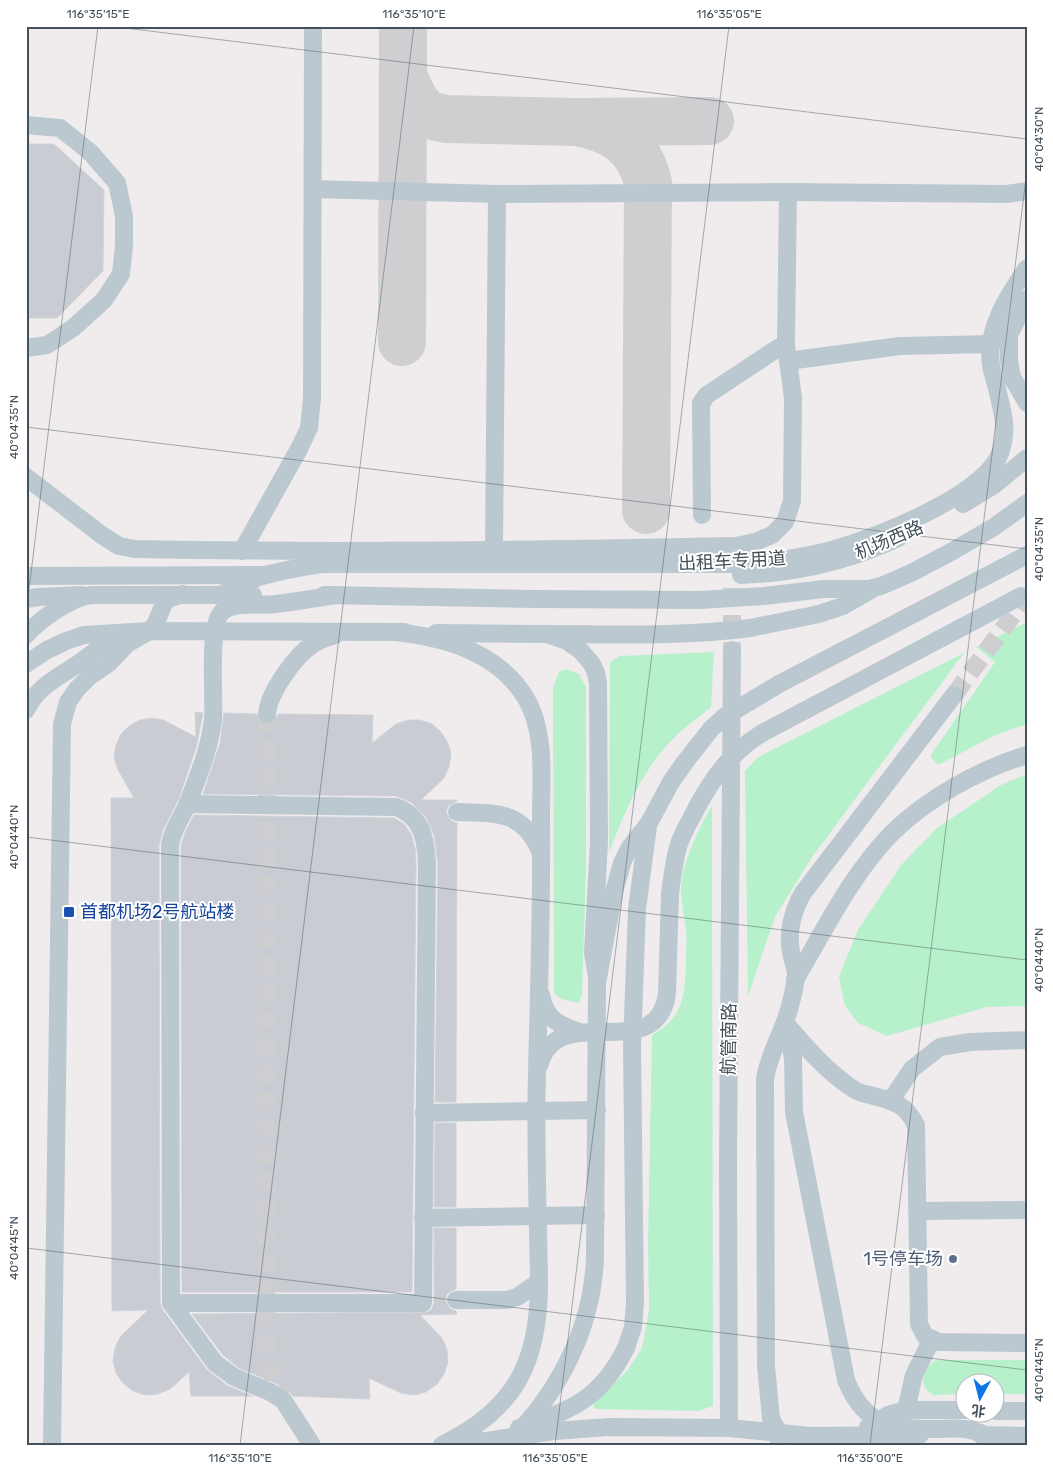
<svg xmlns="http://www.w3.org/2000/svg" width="1053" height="1471" viewBox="0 0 1053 1471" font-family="Rubik,'Noto Sans SC',sans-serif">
<rect width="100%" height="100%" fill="#f0eced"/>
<g fill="#b7f1cc">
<polygon points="1027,622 1027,724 996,735 938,765 930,756 995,662 976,647"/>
<path d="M714,652l-3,55c-11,9 -22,17 -33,27 -34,32 -53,76 -69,119l1,-191 10,-6z"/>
<polygon points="964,653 812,857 775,917 748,996 745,771 758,757"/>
<polygon points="566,669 579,674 586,687 586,869 582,995 579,1003 561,999 554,993 553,687 559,672"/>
<polygon points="1027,774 1027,1006 987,1007 887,1036 858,1023 844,1004 839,976 858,930 902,864 937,828 1001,785"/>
<path d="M712,806l1,600 -14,5 -104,-2 -2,-5 34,-33 15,-23 7,-37 -1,-69 4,-207c33,-18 33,-42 34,-75 0,-10 1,-21 0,-31 -2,-17 -7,-32 -4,-49 2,-20 19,-57 30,-74z"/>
<path d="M936,1360h91v34h-31v-10h-30l-1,10 -31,1 -4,-2 -6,-7c-2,-15 0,-17 12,-26z"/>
</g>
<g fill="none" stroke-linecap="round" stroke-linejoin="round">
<g stroke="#cfcfd2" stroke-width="48">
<path d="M403,75c6,14 12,33 27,40 5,2 11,3 16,4l130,3 134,-1"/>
<path d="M576,122c38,7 63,22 72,61l-2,327"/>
<polyline points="402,342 403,26"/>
</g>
</g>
<g fill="#c9ccd2" stroke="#d0d3d9">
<polygon points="26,144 54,144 104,190 103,271 57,318 26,318"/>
<polygon points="195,712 203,713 196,748 179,798 163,830 159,845 160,1303 162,1309 207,1370 228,1386 252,1396 191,1396 189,1372 170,1389 158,1394 145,1395 133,1391 123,1383 116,1373 113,1361 115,1348 120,1337 148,1310 112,1311 111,798 134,798 117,768 114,757 116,745 121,734 129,726 140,720 152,718 163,720 196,737"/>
<polygon points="224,713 257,714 260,722 265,724 275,721 278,714 373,715 372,743 396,724 408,720 420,720 432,724 441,732 448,743 451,754 449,767 444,778 421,800 458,800 448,806 446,812 451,821 457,823 456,1102 435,1102 438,863 434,835 426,817 411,802 396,796 203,794 220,743"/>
<polygon points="194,815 394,818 404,824 411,834 415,848 416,864 412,1292 182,1292 181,846 185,833"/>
<polygon points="435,1123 456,1123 456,1207 434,1207"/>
<polygon points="434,1228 456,1228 456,1289 451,1291 447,1294 445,1300 450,1309 456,1311 457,1314 420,1315 442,1338 447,1350 448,1362 444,1374 437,1384 426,1392 414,1395 401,1393 369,1378 370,1399 293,1396 289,1391 275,1383 239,1368 223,1355 192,1314 428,1312 432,1309 434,1303"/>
</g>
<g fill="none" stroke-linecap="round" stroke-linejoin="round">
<g stroke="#cecdd0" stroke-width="18" stroke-dasharray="18 9" stroke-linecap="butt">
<polyline points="732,588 732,650"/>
<polyline points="954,695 1027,596"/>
<polyline points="267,714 266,1344 269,1368 281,1396"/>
</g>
<g stroke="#bcc8d0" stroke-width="18">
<polyline points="26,125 60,128 90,152 117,183 124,216 124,245 121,274 104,300 73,328 47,345 26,348"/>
<polyline points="313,189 497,194 788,192 1006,194 1027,191"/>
<polyline points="1027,299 1009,335 1009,360 1012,377 1027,403"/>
<polyline points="788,361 900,346 992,344"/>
<path d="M26,477l77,59 16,10 16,3c201,4 401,1 601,-3l19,-4 17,-7 13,-13 7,-21 1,-103 -7,-53 2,-153"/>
<polyline points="963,504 994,485 1027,458"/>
<polyline points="702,515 701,403 707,395 778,348 786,345"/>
<polyline points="242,551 299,449 309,428 312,398 313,26"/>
<polyline points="494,551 497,194"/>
<path d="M741,575c56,-2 108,-14 159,-38"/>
<polyline points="26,576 263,575"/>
<path d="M224,593c19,-1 20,-11 35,-16 20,-6 42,-10 63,-13h423c31,-3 64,-7 93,-16 44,-13 137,-50 160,-90 3,-6 5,-15 6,-22 2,-16 -4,-33 -7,-48 -2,-8 -5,-15 -6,-23 -5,-36 16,-68 36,-97"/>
<polyline points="26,599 39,597 81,595"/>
<polyline points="534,599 700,600 764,596 824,589 869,589 881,586 911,573 951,552 994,527 1027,503"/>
<polyline points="750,628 819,614 843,606 871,590"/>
<path d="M395,632c51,5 105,21 132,68 19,34 14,79 14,116 1,86 -2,172 -4,257 -2,70 1,139 2,209 0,80 -23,127 -97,163"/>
<polyline points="436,633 547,634 567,641 580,650 592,664 596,673 598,683 599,842 593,953 597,977"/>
<path d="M26,635c14,-16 44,-37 65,-40"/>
<polyline points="26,664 47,650 66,641 84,635 148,631 405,632"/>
<path d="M26,710c12,-25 35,-34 56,-49 13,-9 25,-21 41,-25"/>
<path d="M267,714c2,-22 28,-58 46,-70 7,-4 14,-7 22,-9"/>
<path d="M457,812c37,1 66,-2 83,39"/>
<path d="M795,980c29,-49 57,-107 98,-148 35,-34 87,-63 134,-77"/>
<path d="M541,995c5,25 17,29 38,37"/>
<path d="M785,1023c21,24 43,50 70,67 5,3 10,4 15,5 23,6 35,8 46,30l3,199 6,12 14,6 88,1"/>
<polyline points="787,1028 793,1058 794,1112 846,1380"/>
<path d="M539,1066c18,-69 117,2 128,-72l3,-100"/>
<polyline points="891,1100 912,1069 940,1047 970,1042 1027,1040"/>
<polyline points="918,1211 1027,1210"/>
<polyline points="456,1300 507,1300 517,1297 539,1282"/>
<polyline points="906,1410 914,1375 932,1339"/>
<polyline points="996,1411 1027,1411"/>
<polyline points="868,1427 888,1415 906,1410 966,1410"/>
<path d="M519,1428c52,-18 81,-28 107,-80"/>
<polyline points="729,1428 728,1164 732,650"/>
<polyline points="981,1435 1027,1436"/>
<polyline points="472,1443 554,1431 609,1427 729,1428 811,1436 920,1435"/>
<polyline points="52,1445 62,724 68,702 77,689 90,676 109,663 127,644 151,630 156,623 164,603 168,599 183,594"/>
<path d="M779,1445v-12l-8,-14 -5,-53 -1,-287c3,-20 12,-36 19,-55 5,-12 11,-35 12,-49 0,-8 -4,-15 -5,-23 -4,-20 2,-42 12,-59l151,-198"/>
</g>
<g stroke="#bcc8d0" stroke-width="18">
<polyline points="91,595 253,595"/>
<polyline points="324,595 534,599"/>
<path d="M547,634c68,0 136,3 203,-6"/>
<path d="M670,894c2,-16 4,-34 9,-50 4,-12 11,-23 17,-35 17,-32 36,-58 68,-77l257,-136"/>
<polyline points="424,1113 597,1110"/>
<polyline points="423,1218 596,1215"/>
<path d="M171,1303h252l4,-439c-1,-25 -5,-48 -31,-57l-209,-3"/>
<polyline points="626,1348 633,1327 635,1303 632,1046 637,909 648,826"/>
<path d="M846,1380c19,47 46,49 91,49 9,0 19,-1 28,0 14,2 27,8 39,16"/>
<path d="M312,1445l-29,-45 -13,-8 -36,-15 -19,-14 -44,-60 -1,-458c2,-15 12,-28 18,-42 10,-27 22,-55 25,-84 2,-23 -6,-96 10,-108 13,-10 38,-5 53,-7 20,-2 40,-6 60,-9"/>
<path d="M506,1445c52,-50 87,-117 89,-189l2,-273 17,-91 8,-29 8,-16 19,-24 22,-41 14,-20 26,-33 13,-12 55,-33 248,-129"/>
</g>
</g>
<path fill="none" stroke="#44515b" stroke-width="1" stroke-opacity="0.45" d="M109,26l918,113M26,427l1001,122M26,614l72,-588M26,837l1001,123M26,1248l1001,122M240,1445l174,-1419M555,1445l174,-1419M870,1445l157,-1275"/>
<rect fill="#1a4fb4" stroke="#fff" stroke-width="2" x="63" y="906" width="12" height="12" rx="2.5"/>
<circle fill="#5c6f8a" stroke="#fff" stroke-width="2" cx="953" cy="1259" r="5"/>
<g text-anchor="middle" stroke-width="4" stroke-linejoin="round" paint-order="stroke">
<g font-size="18" fill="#44515b" stroke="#fff">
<text transform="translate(889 540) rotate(-23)" y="6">机场西路</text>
<text transform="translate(732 561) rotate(-3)" y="6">出租车专用道</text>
<text transform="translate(729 1039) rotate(-89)" y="6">航管南路</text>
</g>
<g font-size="18" fill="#164399" stroke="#fff" text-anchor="start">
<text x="80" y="918">首都机场2号航站楼</text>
</g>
<g font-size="18" fill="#4e5e75" stroke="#fff" text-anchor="end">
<text x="943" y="1265">1号停车场</text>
</g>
</g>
<rect width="1053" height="1471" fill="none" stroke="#ffffff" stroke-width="55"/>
<g transform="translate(980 1398) rotate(187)"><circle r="24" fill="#ffffff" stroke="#b4b9bd"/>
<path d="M0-4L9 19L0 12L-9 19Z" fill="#0e75e8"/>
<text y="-8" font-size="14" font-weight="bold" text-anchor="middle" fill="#44515b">北</text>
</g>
<rect x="28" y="28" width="998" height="1416" fill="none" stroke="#44515b" stroke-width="2"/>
<g font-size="12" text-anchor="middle" fill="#44515b">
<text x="98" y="18">116°35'15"E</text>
<text x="414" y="18">116°35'10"E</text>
<text x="729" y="18">116°35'05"E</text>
<text transform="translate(1039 139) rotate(-90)" y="4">40°04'30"N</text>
<text transform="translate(14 427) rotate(-90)" y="4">40°04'35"N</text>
<text transform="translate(1039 549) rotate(-90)" y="4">40°04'35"N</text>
<text transform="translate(14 837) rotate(-90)" y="4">40°04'40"N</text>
<text transform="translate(1039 960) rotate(-90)" y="4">40°04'40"N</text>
<text transform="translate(14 1248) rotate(-90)" y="4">40°04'45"N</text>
<text transform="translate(1039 1370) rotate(-90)" y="4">40°04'45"N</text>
<text x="240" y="1462">116°35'10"E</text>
<text x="555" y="1462">116°35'05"E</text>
<text x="870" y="1462">116°35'00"E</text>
</g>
</svg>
